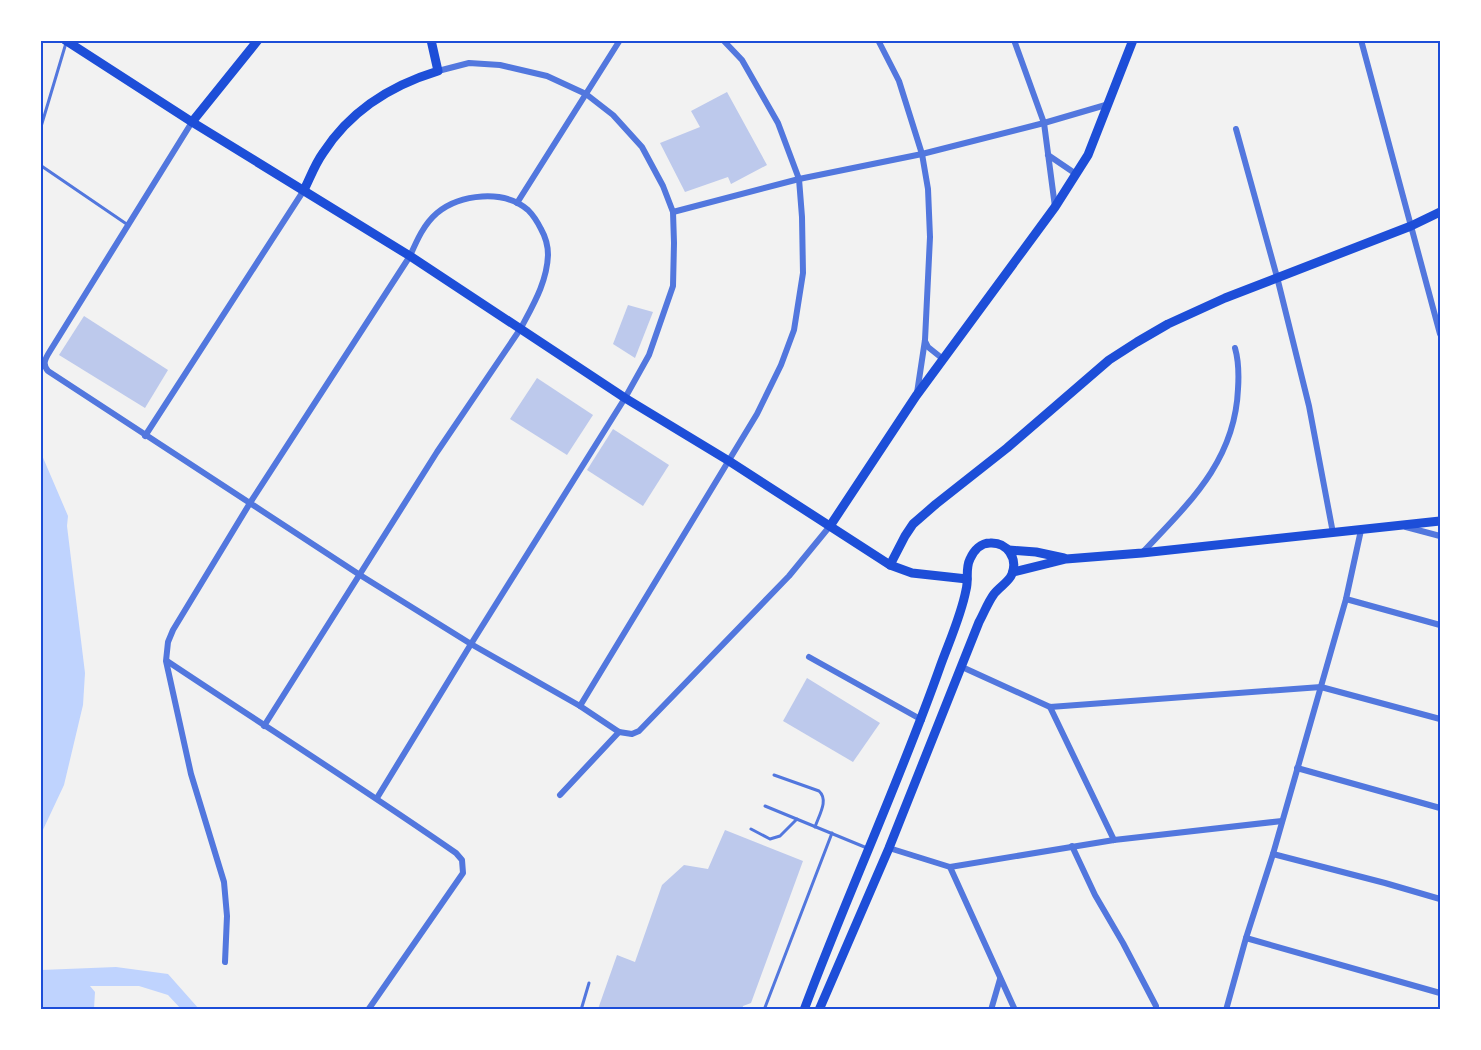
<svg xmlns="http://www.w3.org/2000/svg" width="1481" height="1050" viewBox="0 0 1481 1050" font-family="'Alegreya Sans',sans-serif">
<rect width="100%" height="100%" fill="#f2f2f2"/>
<g fill="#bfd3fe">
<polygon points="41,453 68,516 67,526 85,673 83,705 64,785 41,834"/>
<polygon points="116,967 168,974 199,1009 181,1009 168,995 139,986 90,986 95,992 94,1009 41,1009 41,970"/>
</g>
<g fill="#bdc9ec">
<polygon points="727,92 767,165 731,184 728,177 685,192 660,143 700,127 691,111"/>
<polygon points="628,305 653,312 635,358 613,344"/>
<polygon points="84,316 168,370 145,408 59,355"/>
<polygon points="537,378 593,415 567,455 510,419"/>
<polygon points="613,429 669,465 643,506 587,470"/>
<polygon points="807,678 880,723 853,762 783,721"/>
<polygon points="725,830 803,861 751,1003 743,1006 742,1010 598,1009 617,955 635,962 662,885 684,865 708,869"/>
</g>
<g fill="none" stroke-linecap="round" stroke-linejoin="round">
<g stroke="#5277de" stroke-width="3">
<polyline points="40,130 66,43"/>
<polyline points="40,165 128,225"/>
<path d="M774,775l45,16c10,9 0,24 -4,36"/>
<polyline points="765,806 867,848"/>
<polyline points="751,829 770,839 780,836 797,819"/>
<polyline points="581,1010 589,983"/>
<polyline points="764,1010 832,833"/>
</g>
<g stroke="#5277de" stroke-width="6">
<polyline points="878,40 899,81 922,154 928,189 930,237 925,340 917,393"/>
<polyline points="1014,40 1044,123 1055,207"/>
<polyline points="1361,40 1440,334"/>
<path d="M192,122l-142,229c-5,8 -8,13 -2,20l312,204 111,69 109,62 39,26 13,2 7,-3 150,-155 41,-50"/>
<polyline points="1236,129 1277,277 1309,406 1333,533"/>
<polyline points="1048,155 1076,174"/>
<polyline points="517,203 620,40"/>
<polyline points="673,212 799,179 922,154 1044,123 1109,104"/>
<polyline points="925,341 928,347 943,359"/>
<polyline points="145,436 304,190"/>
<polyline points="1406,527 1440,536"/>
<path d="M1143,552c46,-49 92,-91 95,-163 1,-15 1,-27 -3,-41"/>
<polyline points="1346,599 1440,625"/>
<polyline points="809,657 922,720"/>
<path d="M167,661c96,64 194,126 289,192l6,7 1,13 -95,137"/>
<polyline points="962,667 1050,707 1321,687 1440,719"/>
<polyline points="580,706 757,414 781,365 794,330 803,273 802,217 799,179 778,123 742,60 723,40"/>
<polyline points="1050,707 1114,840"/>
<polyline points="1297,768 1440,808"/>
<polyline points="560,795 619,732"/>
<polyline points="377,798 471,644 625,398 649,355 673,286 674,243 673,212 663,186 642,147 613,115 586,94 547,76 500,65 469,63 438,71"/>
<polyline points="1072,846 1095,895 1123,943 1156,1006"/>
<polyline points="889,848 950,867 1114,840 1282,821"/>
<polyline points="1273,854 1385,883 1440,899"/>
<polyline points="950,867 1015,1010"/>
<polyline points="1246,938 1440,993"/>
<path d="M225,962l2,-46 -3,-34 -33,-108 -25,-113 2,-19 5,-12 77,-127 160,-247c7,-16 14,-32 27,-43 23,-19 67,-24 91,-3 5,5 10,13 13,19 4,7 7,18 7,26 -1,27 -15,50 -27,73l-84,124 -173,274"/>
<polyline points="991,1010 1000,979"/>
<polyline points="1226,1010 1246,938 1273,854 1346,599 1361,530"/>
</g>
<g stroke="#1d4ed8" stroke-width="9">
<polyline points="65,40 192,122 410,256 625,398 729,461 890,565 912,573 967,579"/>
<polyline points="192,122 258,40"/>
<path d="M304,190c6,-12 11,-26 19,-37 27,-42 69,-68 115,-82l-7,-31"/>
<polyline points="830,526 916,396 1055,207 1088,155 1133,40"/>
<polyline points="1009,550 1036,552 1064,558"/>
<polyline points="890,565 905,536 913,524 936,504 1007,448 1109,360 1137,342 1168,324 1225,298 1411,226 1440,212"/>
<polyline points="1013,572 1066,559 1142,553 1440,521"/>
<path d="M804,1010c43,-115 95,-227 136,-343 9,-25 21,-51 26,-77 3,-11 -1,-21 4,-31 4,-9 11,-16 20,-16 17,-1 28,15 22,31 -3,8 -13,13 -18,20 -6,8 -10,19 -15,28l-90,226 -70,162"/>
</g>
</g>
<rect width="1481" height="1050" fill="none" stroke="#ffffff" stroke-width="84"/>
<rect x="42" y="42" width="1397" height="966" fill="none" stroke="#1d4ed8" stroke-width="2"/>
</svg>
